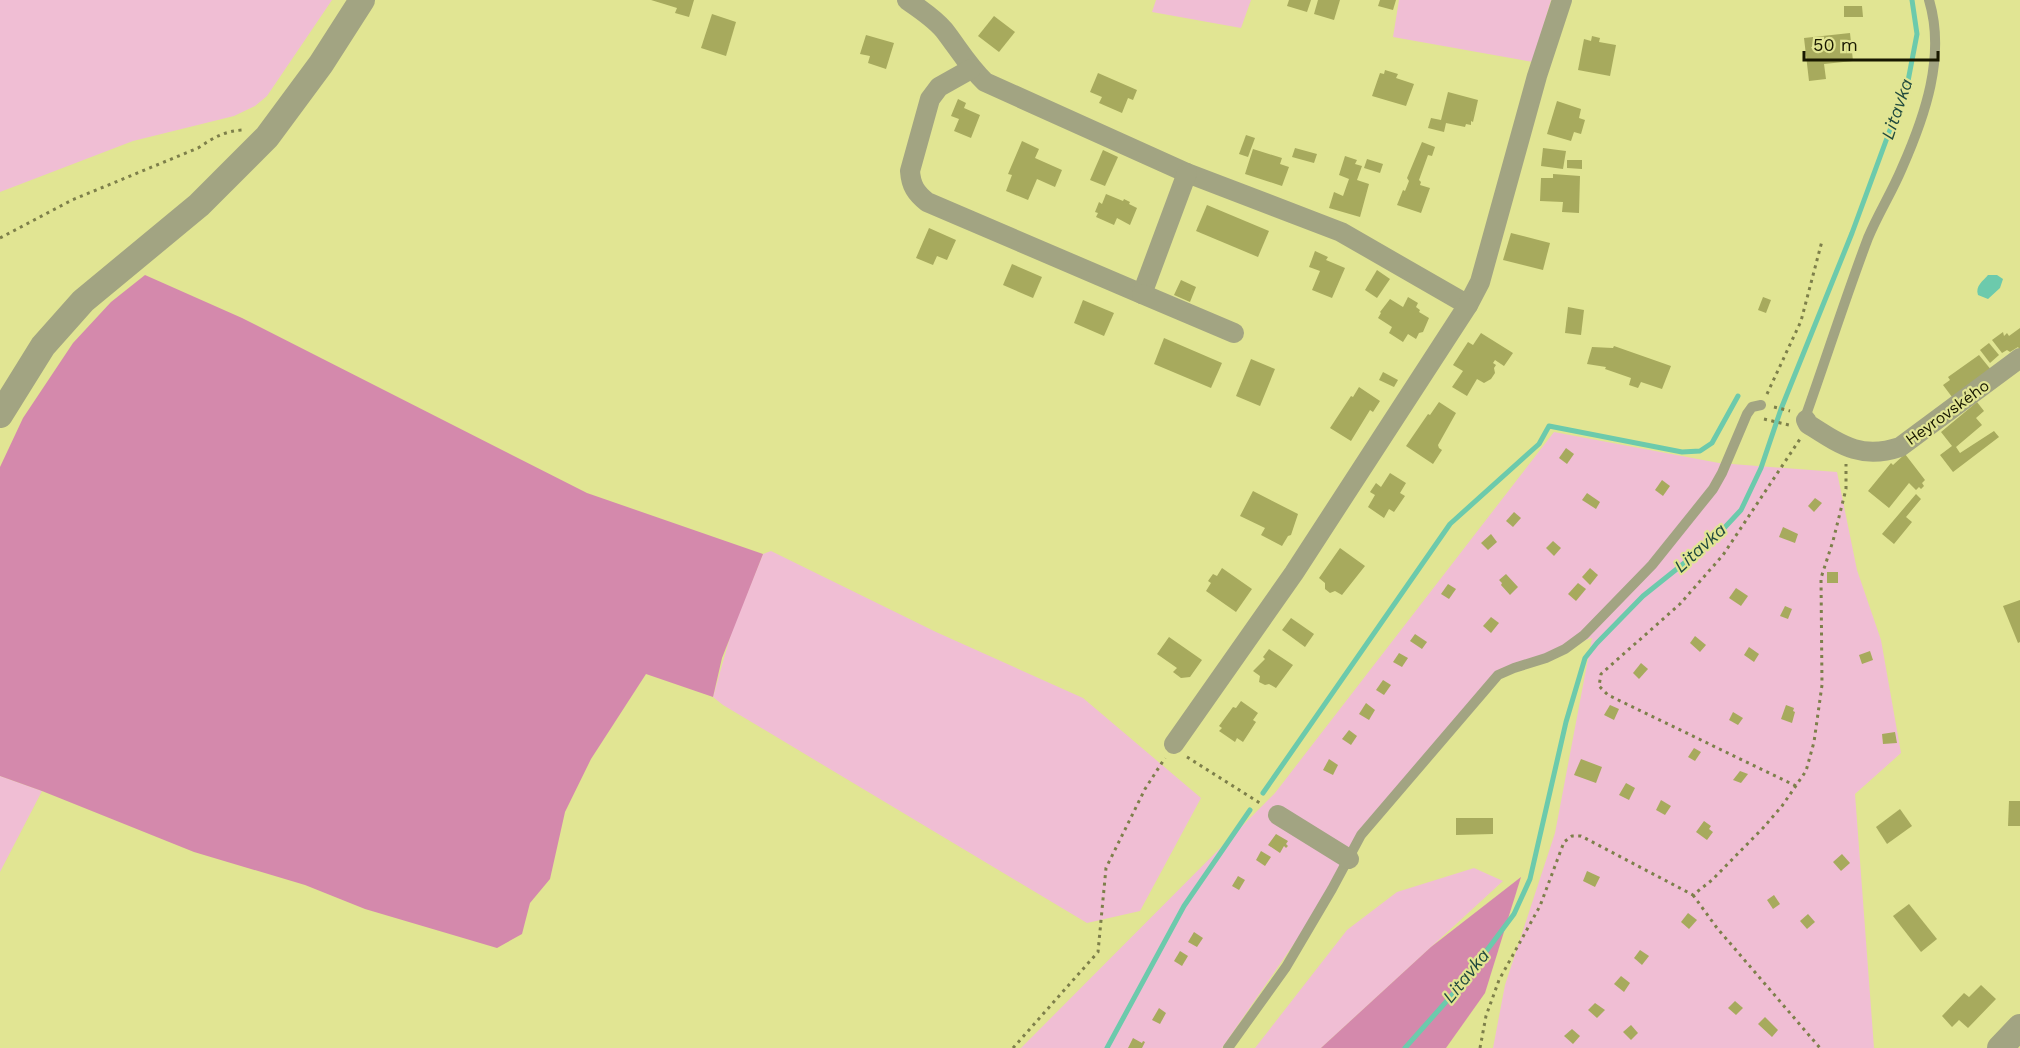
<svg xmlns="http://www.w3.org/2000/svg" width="2020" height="1048" viewBox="0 0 2020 1048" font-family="'Work Sans',sans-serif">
<rect width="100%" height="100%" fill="#e1e593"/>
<g fill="#f0bed4">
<polygon points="0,0 332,0 267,96 255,106 234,116 133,141 0,192"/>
<polygon points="1156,0 1251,0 1241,28 1152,12"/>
<polygon points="1399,0 1551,0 1533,62 1393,37"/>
<polygon points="1554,432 1719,463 1837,472 1857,570 1881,640 1901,753 1855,794 1874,1048 1493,1048 1505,985 1555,833 1592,638 1500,669 1358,834 1331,890 1222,1048 1021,1048 1275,793"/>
<polygon points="771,551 936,632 1083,698 1201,798 1140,911 1087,923 723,705 713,697 732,630 763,554"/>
<polygon points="0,776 42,791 0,872"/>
<polygon points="1474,868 1503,881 1321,1048 1255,1048 1347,930 1397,892"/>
</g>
<g fill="#d489ac">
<polygon points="145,275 242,318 587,493 763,554 722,658 713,697 646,674 591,759 565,812 550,879 530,903 522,934 497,948 365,909 305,885 194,852 42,791 0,776 0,467 23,418 73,343 111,302"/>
<polygon points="1521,877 1485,993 1446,1048 1321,1048 1431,947"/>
</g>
<path fill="#6ccaac" d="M1988,275h9l6,4 -3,9 -12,11 -10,-4c-3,-9 5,-14 10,-20z"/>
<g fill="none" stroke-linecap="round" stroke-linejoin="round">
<g stroke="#6ccaac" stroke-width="5">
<polyline points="1263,793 1450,524 1539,444 1549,426 1682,452 1700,451 1712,443 1738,396"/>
<polyline points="1107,1048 1184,906 1250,810"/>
<polyline points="1405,1048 1461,985 1514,914 1530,879 1566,722 1585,658 1597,643 1643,596 1713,540 1741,510 1761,468 1781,409 1852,233 1908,81 1917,34 1912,0"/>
</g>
</g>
<g fill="#a7aa5d">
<polygon points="651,0 694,0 689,17 675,13 677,8"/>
<polygon points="1289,0 1311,0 1307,12 1287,6"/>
<polygon points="1318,0 1340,0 1334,20 1314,14"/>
<polygon points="1380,0 1396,0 1393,10 1378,6"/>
<polygon points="1844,6 1862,6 1863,17 1844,17"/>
<polygon points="712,14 736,22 726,56 701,48"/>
<polygon points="994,16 1015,32 999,52 978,36"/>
<polygon points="1850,33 1853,61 1824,64 1826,79 1809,81 1804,38"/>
<polygon points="866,35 894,43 886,69 868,63 870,56 860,54"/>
<polygon points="1592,36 1600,38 1599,42 1616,45 1610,76 1578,70 1584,39 1591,41"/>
<polygon points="1385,70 1398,74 1396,78 1414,84 1406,106 1372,96 1380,73 1384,74"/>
<polygon points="1098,73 1137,90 1133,100 1128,98 1122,113 1099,103 1102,97 1090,92"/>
<polygon points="1448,92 1478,100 1473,122 1471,121 1471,125 1466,124 1465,127 1446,123 1444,132 1428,128 1431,118 1441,120"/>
<polygon points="958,99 966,103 964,108 980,115 971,138 954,131 959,119 951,116"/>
<polygon points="1557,101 1581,109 1579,118 1585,120 1581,134 1574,132 1571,141 1547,134"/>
<polygon points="1246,135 1255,138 1248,157 1239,154"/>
<polygon points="1022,141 1039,149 1035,158 1062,170 1055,187 1037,179 1028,200 1006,191 1012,175 1008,174"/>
<polygon points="1422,142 1435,147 1432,156 1428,155 1419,180 1421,182 1420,185 1430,188 1421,213 1397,205 1403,190 1405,191 1409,181 1407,178"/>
<polygon points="1295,148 1317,154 1314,163 1292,157"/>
<polygon points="1543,148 1566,151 1563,169 1541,166"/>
<polygon points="1253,149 1282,158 1280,164 1289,167 1282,186 1245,174"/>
<polygon points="1103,150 1118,157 1105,186 1090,180"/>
<polygon points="1345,156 1357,160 1355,164 1362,166 1357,180 1369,184 1360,217 1329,208 1334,192 1343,196 1349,179 1339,175"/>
<polygon points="1367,159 1383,164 1380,173 1364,168"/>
<polygon points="1567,160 1582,160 1582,169 1567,168"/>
<polygon points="1553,174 1580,176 1579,213 1562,212 1563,202 1540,201 1541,178 1553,178"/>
<polygon points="1106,194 1123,201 1124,199 1130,202 1129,204 1137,208 1130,225 1117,218 1114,225 1096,217 1098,213 1095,212 1099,202 1102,204"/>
<polygon points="1207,205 1269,231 1258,257 1196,231"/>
<polygon points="929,228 956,240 947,260 937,256 933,265 916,258"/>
<polygon points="1511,233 1550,243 1543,270 1503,260"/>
<polygon points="1315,251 1328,257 1326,260 1345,268 1332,298 1312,290 1320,271 1309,267"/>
<polygon points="1012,264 1042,277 1033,298 1003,285"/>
<polygon points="1377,270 1390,279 1377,298 1365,290"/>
<polygon points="1181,280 1196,287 1190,302 1174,295"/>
<polygon points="1408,297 1418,303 1416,307 1420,310 1419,312 1429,318 1423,332 1419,333 1416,339 1408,334 1403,342 1389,333 1392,327 1378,318 1381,313 1380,312 1390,299 1403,307"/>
<polygon points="1763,297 1771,300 1766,313 1758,310"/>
<polygon points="1083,300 1114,313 1104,336 1074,323"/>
<polygon points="1568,307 1584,310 1581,335 1565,333"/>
<polygon points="2020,328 2020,350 2018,347 2010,352 2007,350 2002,353 1992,340 2003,332 2004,336 2007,333 2009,336"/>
<polygon points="1481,333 1513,353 1504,366 1495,360 1493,363 1496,365 1494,368 1495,373 1491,379 1484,383 1477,379 1467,396 1452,387 1463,371 1453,365 1468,342 1473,345"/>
<polygon points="1164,338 1222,363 1211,388 1154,364"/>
<polygon points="1989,343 1999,355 1990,363 1980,350"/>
<polygon points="1614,346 1671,366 1662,389 1641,382 1638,388 1629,385 1631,378 1605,369 1606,367 1587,364 1592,347 1613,348"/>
<polygon points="1979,355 1992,371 1955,401 1943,385 1950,380 1948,377"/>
<polygon points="1251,359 1275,369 1260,406 1236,396"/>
<polygon points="1383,372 1398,380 1394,387 1379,380"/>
<polygon points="1359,387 1380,401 1373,412 1370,410 1351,441 1330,428 1351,396 1353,397"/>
<polygon points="1439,402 1456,413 1438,445 1439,448 1442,450 1433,464 1406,446 1428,414 1430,415"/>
<polygon points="1977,402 1984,411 1976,418 1982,425 1956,447 1960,453 1994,431 1999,437 1953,472 1940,455 1952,446 1941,432"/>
<polygon points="1566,448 1574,454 1567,464 1559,458"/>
<polygon points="1905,454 1925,480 1922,483 1924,486 1921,489 1919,487 1916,490 1909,483 1889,508 1868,491 1891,463 1893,465"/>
<polygon points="1390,473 1406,483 1400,493 1405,496 1394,512 1389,509 1384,518 1368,507 1375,495 1370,492 1376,483 1381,487"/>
<polygon points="1662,480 1670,486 1663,496 1655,490"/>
<polygon points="1253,491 1298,514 1291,535 1288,536 1282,546 1261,535 1265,528 1240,516"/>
<polygon points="1587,493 1600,502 1596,509 1582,500"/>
<polygon points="1916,494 1921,499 1906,517 1912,522 1894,544 1882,534"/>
<polygon points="1815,498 1822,503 1814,512 1808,506"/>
<polygon points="1514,512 1521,518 1513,527 1506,521"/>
<polygon points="1783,527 1798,534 1795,543 1779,537"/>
<polygon points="1491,534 1497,542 1488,550 1481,543"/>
<polygon points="1553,541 1561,548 1554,556 1546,548"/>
<polygon points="1340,548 1365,566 1342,595 1335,591 1330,593 1325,589 1325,583 1319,578"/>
<polygon points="1222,568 1252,589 1236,612 1206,591 1211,583 1208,581 1213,574 1217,576"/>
<polygon points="1590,568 1598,575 1590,585 1582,577"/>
<rect x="1827" y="572" width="11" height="11"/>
<polygon points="1506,574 1518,587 1510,595 1501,585 1502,583 1499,580"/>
<polygon points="1578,583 1586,589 1576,601 1568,594"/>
<polygon points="1448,584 1456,589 1449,599 1441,594"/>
<polygon points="1736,588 1748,596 1741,606 1729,598"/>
<polygon points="2020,600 2020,642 2018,643 2003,606"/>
<polygon points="1785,606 1792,609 1788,619 1780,616"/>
<polygon points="1491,617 1499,623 1491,633 1483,626"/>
<polygon points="1291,618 1314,634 1305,647 1282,630"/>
<polygon points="1415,634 1427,642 1422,649 1410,641"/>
<polygon points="1695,636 1706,645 1700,652 1690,643"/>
<polygon points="1169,637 1202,660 1190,677 1181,678 1173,672 1177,668 1157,654"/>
<polygon points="1749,647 1759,654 1754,662 1744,655"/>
<polygon points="1269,649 1293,665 1276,688 1269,684 1265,685 1259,682 1260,676 1253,671 1265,659 1263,657"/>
<polygon points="1870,651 1873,660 1862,664 1859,655"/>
<polygon points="1399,653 1408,658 1402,667 1393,662"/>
<polygon points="1641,663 1648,669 1639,679 1633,673"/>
<polygon points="1383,680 1391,685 1384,695 1376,690"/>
<polygon points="1241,701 1258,713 1253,720 1256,722 1243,742 1237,738 1235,742 1219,731 1222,728 1219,726 1233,707 1236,708"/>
<polygon points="1366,703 1375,710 1369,720 1359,714"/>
<polygon points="1610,705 1619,709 1614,720 1604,715"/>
<polygon points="1786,705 1794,708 1793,711 1795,712 1792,723 1781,719"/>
<polygon points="1733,712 1743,718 1738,725 1729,720"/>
<polygon points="1349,730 1357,736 1351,745 1342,739"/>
<polygon points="1895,732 1897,743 1883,744 1882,734"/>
<polygon points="1694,748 1701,752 1695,761 1688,757"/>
<polygon points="1329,759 1338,765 1333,775 1323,770"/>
<polygon points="1581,759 1602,767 1596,783 1574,775"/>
<polygon points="1740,771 1748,774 1741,783 1733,780"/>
<polygon points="1626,783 1635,788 1629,800 1619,795"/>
<polygon points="1661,800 1671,806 1665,815 1656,810"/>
<polygon points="2009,801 2020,801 2020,826 2008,826"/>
<polygon points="1900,809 1912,826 1887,844 1876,827"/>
<polygon points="1456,818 1493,818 1493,834 1456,835"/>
<polygon points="1704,821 1711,826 1709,829 1713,832 1707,840 1696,832"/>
<polygon points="1276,834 1288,841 1286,844 1288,846 1286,848 1284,846 1280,853 1268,845"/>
<polygon points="1261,851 1271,857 1265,866 1256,860"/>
<polygon points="1842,854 1850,863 1841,871 1833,862"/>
<polygon points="1587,871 1600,877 1595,887 1583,881"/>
<polygon points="1238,876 1245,880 1239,890 1232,886"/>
<polygon points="1774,895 1780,904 1773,909 1767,900"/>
<polygon points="1909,904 1937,939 1921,952 1893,916"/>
<polygon points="1688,913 1697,920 1689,929 1681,922"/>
<polygon points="1808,914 1815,922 1807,929 1800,921"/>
<polygon points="1194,932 1203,938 1197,947 1188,942"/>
<polygon points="1640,950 1649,956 1642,965 1634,958"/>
<polygon points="1180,951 1188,956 1182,966 1174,961"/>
<polygon points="1621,976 1630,983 1624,992 1614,984"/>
<polygon points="1981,985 1996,999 1968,1028 1959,1020 1952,1027 1942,1016 1964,993 1969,997"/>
<polygon points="1735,1001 1743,1008 1736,1015 1728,1008"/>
<polygon points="1595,1003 1605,1010 1597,1018 1588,1010"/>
<polygon points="1159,1008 1166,1013 1160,1024 1152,1020"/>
<polygon points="1765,1017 1778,1030 1772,1037 1758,1024"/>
<polygon points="1631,1025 1638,1033 1631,1040 1623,1032"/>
<polygon points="1572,1029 1580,1036 1573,1044 1564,1036"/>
<polygon points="1133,1038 1142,1043 1143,1041 1145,1042 1142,1048 1128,1048"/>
</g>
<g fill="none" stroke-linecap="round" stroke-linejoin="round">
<g stroke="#7d7f4a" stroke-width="3" stroke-dasharray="3 4.5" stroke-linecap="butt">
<path d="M0,238l72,-38 126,-52c15,-10 26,-17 45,-18"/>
<polyline points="1767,394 1801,321 1822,241"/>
<polyline points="1774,407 1790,411"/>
<polyline points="1764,419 1789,425"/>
<polyline points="1187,757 1263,805"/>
<polyline points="1796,786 1608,695 1599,686 1601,674 1680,604 1723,555 1800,439"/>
<polyline points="1693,895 1717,928 1820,1048"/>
<polyline points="1013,1048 1098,952 1106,868 1145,789 1165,758"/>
<polyline points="1480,1048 1486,1016 1499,980 1540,906 1564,842 1572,836 1581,836 1693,895 1712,880 1763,828 1782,806 1806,771 1814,742 1822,685 1821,578 1833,541 1846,489 1846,464"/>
</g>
<g stroke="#a2a482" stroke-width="10">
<path d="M1806,420v-5c21,-59 40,-119 62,-177 10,-24 24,-46 34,-70 23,-52 44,-112 27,-168"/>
<polyline points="1228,1048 1286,967 1332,889 1361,835 1498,675 1514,668 1546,658 1565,649 1584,635 1652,565 1713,489 1722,473 1747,414 1752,407 1761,405"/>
</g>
<g stroke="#a2a482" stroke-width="20">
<path d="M907,0c13,9 27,18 37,30 14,18 24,36 41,52l202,91 154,59 127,73"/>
<path d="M971,69l-32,18 -9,12 -20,72c1,15 6,22 17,31l215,92 45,-121"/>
<polyline points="1142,294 1234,333"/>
<path d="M1806,420l2,4c33,21 53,36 92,23l120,-89"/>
<polyline points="1174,744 1294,573 1468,305 1480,282 1537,76 1562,0"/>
<polyline points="1278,815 1349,859"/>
</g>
<g stroke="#a2a482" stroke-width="26">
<polyline points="0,415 43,346 83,301 199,205 267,137 321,64 362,0"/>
<polyline points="2000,1048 2020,1027"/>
</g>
</g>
<g text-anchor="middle" stroke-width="4.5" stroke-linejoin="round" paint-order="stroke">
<g font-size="16" fill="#181800" stroke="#e1e593">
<text transform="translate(1947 412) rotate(-36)" y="6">Heyrovského</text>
</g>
<g font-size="18" font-style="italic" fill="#214a3d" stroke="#e1e593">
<text transform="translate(1897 109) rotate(-71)" y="6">Litavka</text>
<text transform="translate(1700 548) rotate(-42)" y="6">Litavka</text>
<text transform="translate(1466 976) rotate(-51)" y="6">Litavka</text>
</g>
</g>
<path d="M1804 51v9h134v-9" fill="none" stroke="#181800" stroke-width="3"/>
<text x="1813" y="51" font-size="18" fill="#181800" stroke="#e1e593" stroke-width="4.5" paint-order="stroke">50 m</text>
</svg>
